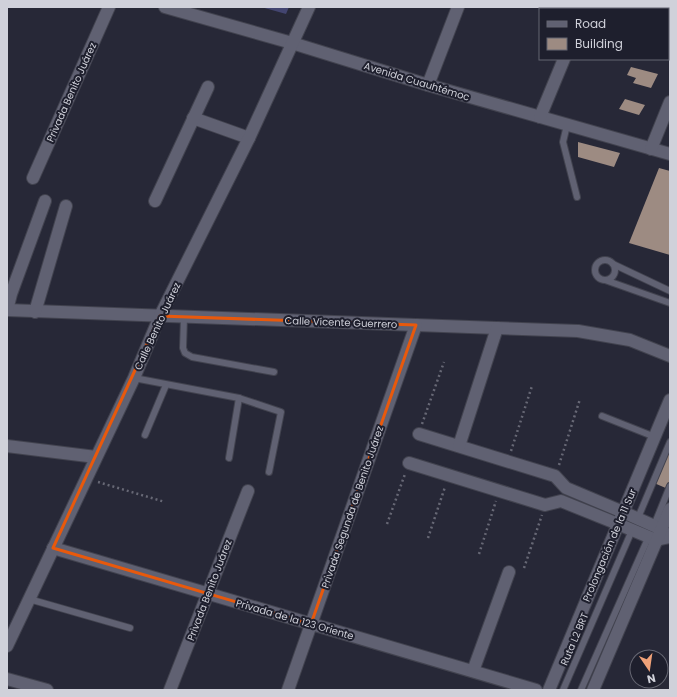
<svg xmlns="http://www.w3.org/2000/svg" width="677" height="697" viewBox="0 0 677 697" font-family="Poppins,sans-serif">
<rect width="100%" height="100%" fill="#272837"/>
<polygon fill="#434570" points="261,7 289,7 286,14"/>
<g fill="#9d8b82">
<polygon points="631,67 658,74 651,88 633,83 636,78 627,75"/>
<polygon points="625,99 645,105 639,115 619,109"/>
<polygon points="578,142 620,153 614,167 578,157"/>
<polygon points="659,168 670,171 670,255 629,243"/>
<polygon points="670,446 670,484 668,489 654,483"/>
</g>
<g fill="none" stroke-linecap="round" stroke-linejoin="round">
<g stroke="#42434f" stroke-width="8">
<g id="lane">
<polyline points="567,125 563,142 577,197"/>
<circle cx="605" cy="270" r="10"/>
<polyline points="613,264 670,291"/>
<polyline points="605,280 670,303"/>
<polyline points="184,317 183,348 185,353 192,357 274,372"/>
<polyline points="134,378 239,398 281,412 269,472"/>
<polyline points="602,416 655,437"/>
<polyline points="145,435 166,385"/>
<polyline points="229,458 239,398"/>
<polyline points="637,520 670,442"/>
<polyline points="653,528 670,486"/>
<polyline points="29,599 130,628"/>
<polyline points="563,690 633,528"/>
<polyline points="581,690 649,536"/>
</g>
</g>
<g stroke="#42434f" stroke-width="14">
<g id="street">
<polyline points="165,7 292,43 428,85 670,154"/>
<polyline points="584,9 585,7"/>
<polyline points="428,85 458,7"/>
<polyline points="540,117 564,59"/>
<polyline points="193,118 249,138"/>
<polyline points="651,149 670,102"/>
<polyline points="33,178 109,7"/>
<polyline points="155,201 208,87"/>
<polyline points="7,310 578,331 630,340 670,356"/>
<polyline points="7,310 11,294 45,201"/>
<polyline points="35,312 66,206"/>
<polyline points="419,434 555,476 566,488 623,512"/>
<polyline points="7,446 96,457"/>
<polyline points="459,446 497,328"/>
<polyline points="409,463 545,505 561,501 618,524"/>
<polyline points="53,548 536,690"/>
<polyline points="7,646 134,378 160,316 249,138 309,7"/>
<polyline points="473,671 509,572"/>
<polyline points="7,679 47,690"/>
<polyline points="170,690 248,491"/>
<polyline points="288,690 416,325"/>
</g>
</g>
<g stroke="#42434f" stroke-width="14">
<g id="secondary">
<polyline points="623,512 661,529 666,534"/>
<polyline points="618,524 656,540 670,537"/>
<polyline points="549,690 670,400"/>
<polyline points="593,690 670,509"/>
</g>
</g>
<g stroke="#676875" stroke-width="2.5" stroke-dasharray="2 3" stroke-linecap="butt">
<polyline points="422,424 444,362"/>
<polyline points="511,451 532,386"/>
<polyline points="559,465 580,399"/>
<polyline points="98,482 165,502"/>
<polyline points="387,524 405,474"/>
<polyline points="428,538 445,487"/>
<polyline points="479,554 496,501"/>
<polyline points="524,568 542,515"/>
</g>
<use href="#lane" stroke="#606172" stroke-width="6"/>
<use href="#street" stroke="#606172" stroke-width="12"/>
<use href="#secondary" stroke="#606172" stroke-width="12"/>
</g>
<path fill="none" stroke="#e8590c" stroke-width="3" stroke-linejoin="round" d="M160,316l256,9 -105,299 -258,-76z"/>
<g text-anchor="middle" stroke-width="4" stroke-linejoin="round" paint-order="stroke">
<g font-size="10" fill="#d0d1da" stroke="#1e1f2d">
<text transform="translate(417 81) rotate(17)" y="4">Avenida Cuauhtémoc</text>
<text transform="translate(71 92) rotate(-66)" y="4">Privada Benito Juárez</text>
<text transform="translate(341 322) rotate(2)" y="4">Calle Vicente Guerrero</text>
<text transform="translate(157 326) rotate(-65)" y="4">Calle Benito Juárez</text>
<text transform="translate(352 507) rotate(-71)" y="4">Privada Segunda de Benito Juárez</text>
<text transform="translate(609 545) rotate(-67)" y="4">Prolongación de la 11 Sur</text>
<text transform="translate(209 590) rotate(-69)" y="4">Privada Benito Juárez</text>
<text transform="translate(295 619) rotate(16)" y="4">Privada de la 123 Oriente</text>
<text transform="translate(574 639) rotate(-67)" y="4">Ruta L2 BRT</text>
</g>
</g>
<rect width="677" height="697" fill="none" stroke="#d0d1da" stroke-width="16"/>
<rect x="539" y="8" width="130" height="52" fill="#1e1f2d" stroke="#656672"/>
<rect x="547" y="21" width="20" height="6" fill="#606172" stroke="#656672"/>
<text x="575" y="28" font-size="12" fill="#d0d1da">Road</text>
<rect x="547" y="38" width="20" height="12" fill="#9d8b82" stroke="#656672"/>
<text x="575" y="48" font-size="12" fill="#d0d1da">Building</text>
<g transform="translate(649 669) rotate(167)"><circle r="19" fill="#1e1f2d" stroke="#656672"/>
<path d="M0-3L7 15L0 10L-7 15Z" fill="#f0a279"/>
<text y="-6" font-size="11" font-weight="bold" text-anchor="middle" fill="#d0d1da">N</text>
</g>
</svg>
